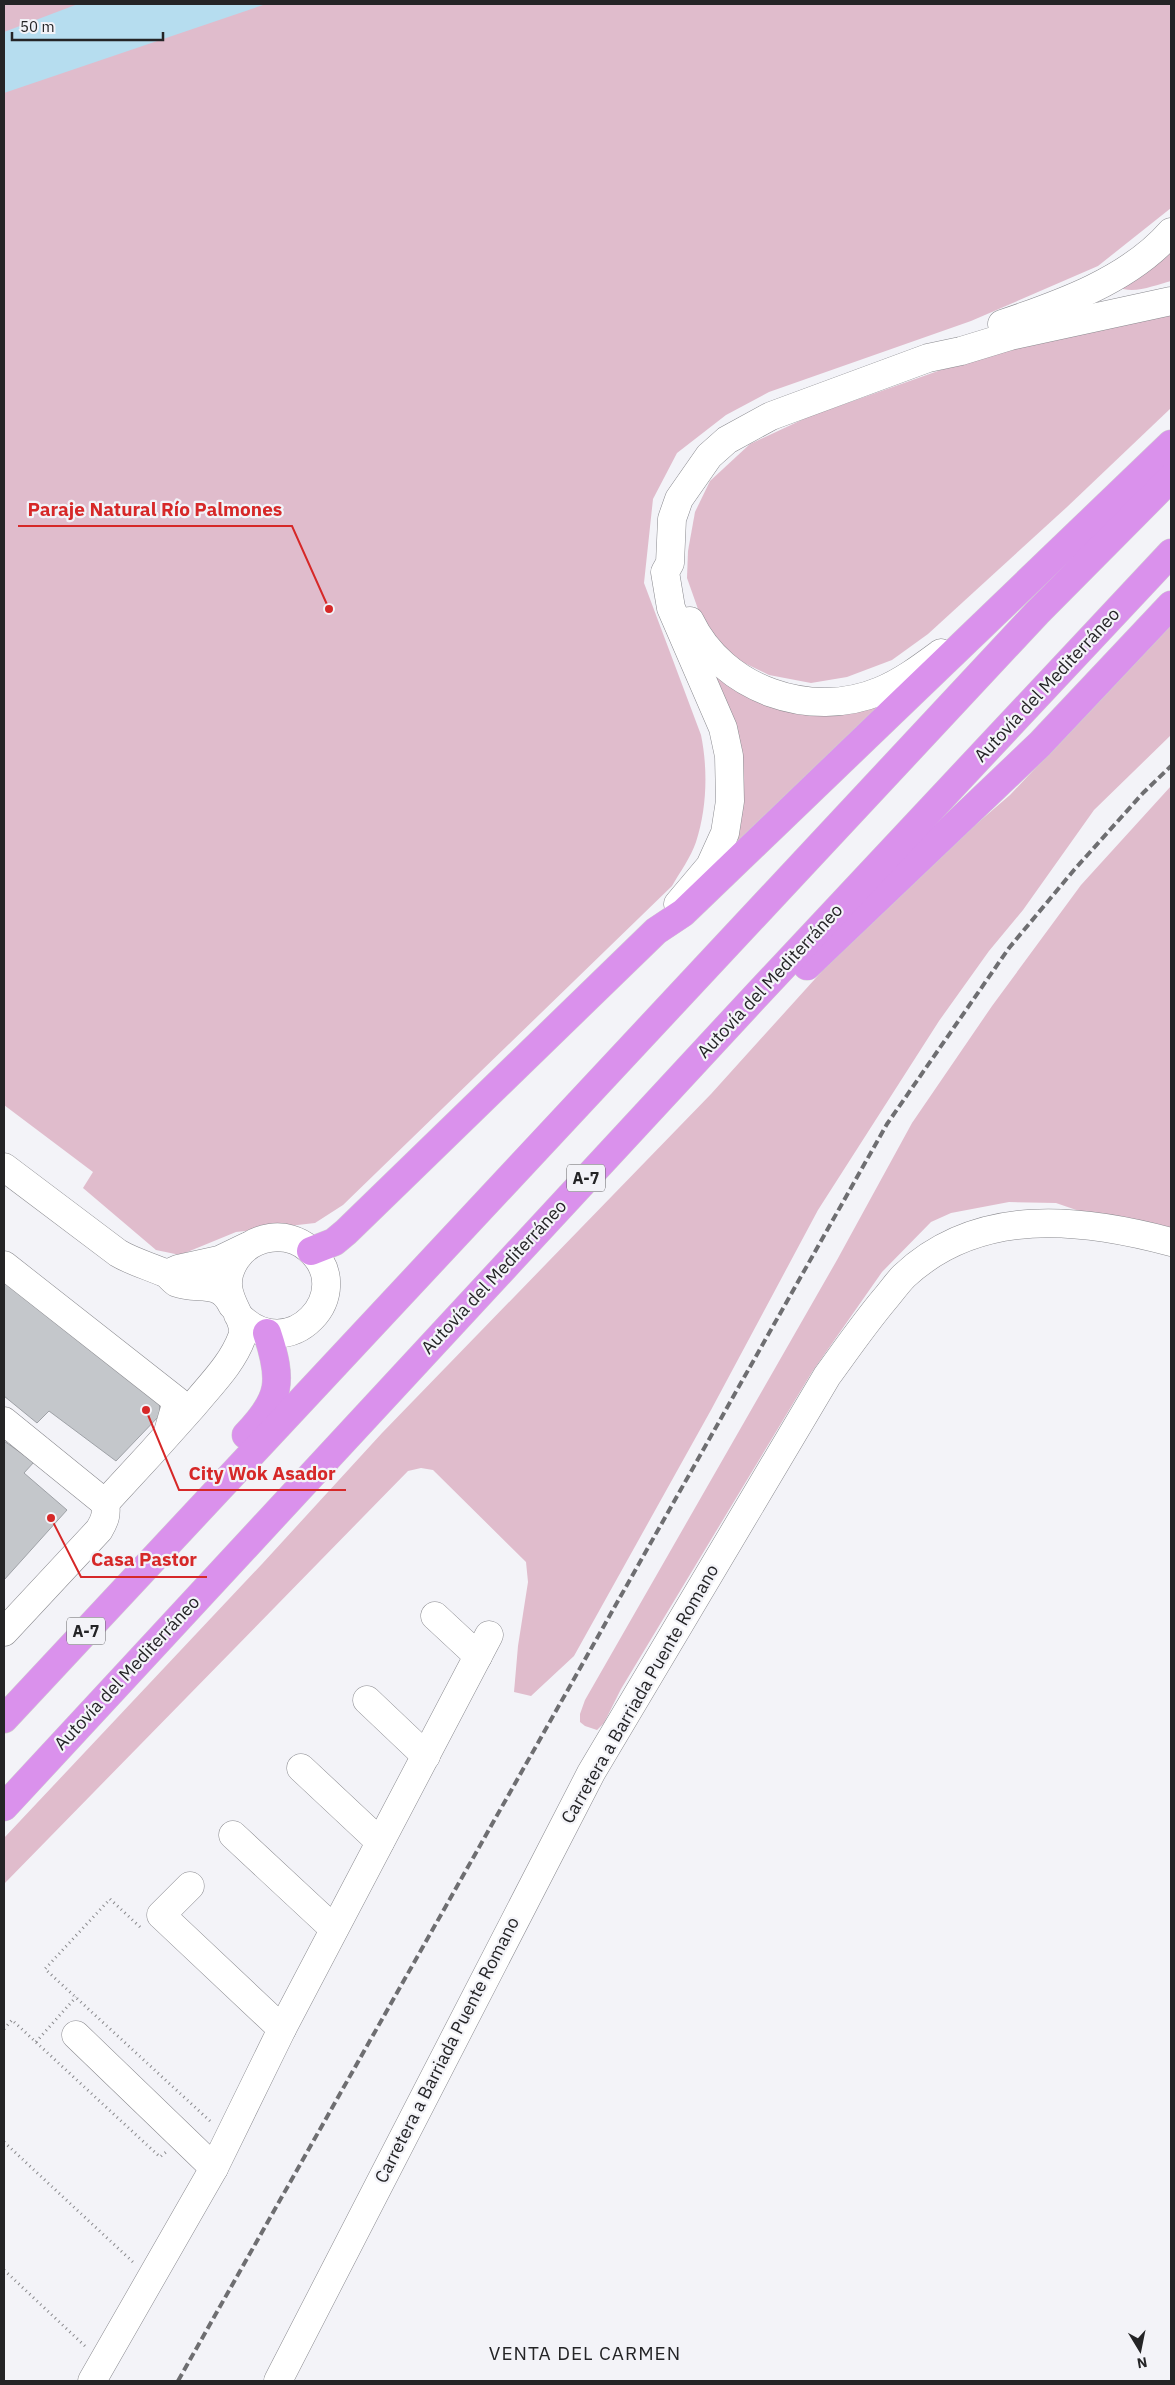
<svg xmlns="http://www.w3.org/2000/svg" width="1175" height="2385" viewBox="0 0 1175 2385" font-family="'IBM Plex Sans',sans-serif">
<rect width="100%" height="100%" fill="#f3f3f8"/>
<g fill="#e0bccc">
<path d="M4,4h1167v204l-73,58 -127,55 -202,71 -43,23 -49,38 -24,46 -9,84 57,152c7,34 6,74 -5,107 -5,15 -16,30 -24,44l-329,319 -28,18 -79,9 -56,23 -24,-5 -73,-62 10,-16 -89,-67z"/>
<path d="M1171,243v38c-16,4 -38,14 -53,6z"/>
<polygon points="1171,312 1171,408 1067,507 928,634 892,660 847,677 811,683 769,675 738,660 704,626 687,578 688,551 695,512 710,481 750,444 808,417 969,360"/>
<polygon points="1171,624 1171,735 1094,810 1023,910 989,951 939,1021 818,1210 711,1410 574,1656 531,1696 514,1692 518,1646 528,1582 526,1562 433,1470 421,1468 408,1471 4,1884 4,1838 262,1564 382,1433 711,1094 880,907 1010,795"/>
<polygon points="708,667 735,687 890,697 729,851"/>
<polygon points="1171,786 1171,1232 1088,1214 1056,1203 1009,1202 951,1213 931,1222 882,1272 812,1372 621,1689 604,1723 597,1730 585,1726 580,1722 580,1714 585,1700 837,1260 912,1123 992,1006 1081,885"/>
</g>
<polygon fill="#b6ddef" points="78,4 266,4 4,93 4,32"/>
<g fill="#c4c7cb" stroke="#9fa2a7">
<polygon points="4,1275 159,1398 160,1415 116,1461 49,1411 37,1423 4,1396"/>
<polygon points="4,1441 34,1462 24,1473 67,1510 4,1580"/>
</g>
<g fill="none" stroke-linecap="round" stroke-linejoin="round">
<g stroke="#8a8a8f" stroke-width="29">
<g id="minor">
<path d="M1002,324c59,-20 127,-44 169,-92"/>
<path d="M690,621c33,69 121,99 190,70 22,-9 42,-24 61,-38"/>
<polyline points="678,904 710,866 725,833 730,801 729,756 723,728 671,608 665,572 670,563 672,519 679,499 709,456 727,440 771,416 928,358 961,351 1010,336 1171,301"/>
<path d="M4,1167l114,86c15,9 31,13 47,20 4,2 8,8 12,10 21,8 42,-5 55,22"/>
<polyline points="4,1265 177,1401 168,1432"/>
<polyline points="167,1274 178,1269 219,1260 246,1247"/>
<polyline points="4,1421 105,1503"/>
<path d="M105,1503c30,-32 60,-65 89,-98 17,-21 38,-41 48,-68 8,-21 -30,-42 -6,-78 16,-24 51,-29 73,-10 50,43 -20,120 -71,66"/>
<polyline points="435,1616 478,1656"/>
<path d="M4,1632l95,-102c6,-10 8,-16 6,-27"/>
<polyline points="367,1700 426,1756"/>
<polyline points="301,1768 380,1842"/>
<polyline points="233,1835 334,1929"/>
<polyline points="190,1886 161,1915 282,2029"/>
<polyline points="76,2035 214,2168"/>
<polyline points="92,2381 214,2168 282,2029 489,1635"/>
<path d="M278,2381l313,-608 236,-397c19,-26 37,-52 57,-76 7,-8 13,-17 20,-24 75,-70 177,-58 267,-34"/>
</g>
</g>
<g stroke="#cfcfcf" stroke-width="29">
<g id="highway">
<polyline points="807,966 1040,744 1171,605"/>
<polyline points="311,1251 334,1242 346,1232 656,931 683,913 1171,444"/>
<path d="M246,1435c35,-36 37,-54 21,-102"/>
<polyline points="4,1719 1037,613 1171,478"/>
<polyline points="4,1807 753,999 1171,553"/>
</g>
</g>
<g stroke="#8a8a8d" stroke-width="3" stroke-dasharray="1 4" stroke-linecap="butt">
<polyline points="140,1927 110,1899 45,1969 210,2121"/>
<polyline points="4,2029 12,2020 160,2157 166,2152"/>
<polyline points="36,2042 76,1997"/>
<polyline points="4,2142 134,2263"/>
<polyline points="4,2270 86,2347"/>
</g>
<use href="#minor" stroke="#fff" stroke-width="28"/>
<use href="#highway" stroke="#da91ec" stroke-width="28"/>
<polyline stroke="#6e6e71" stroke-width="4" stroke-dasharray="8 4" stroke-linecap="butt" points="178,2381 887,1124 1009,948 1074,870 1143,793 1171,766"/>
</g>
<g text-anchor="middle" stroke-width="4.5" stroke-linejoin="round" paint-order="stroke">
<g fill="#f3f3f8" stroke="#626265" stroke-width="1">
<rect x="567" y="1164.5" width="38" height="27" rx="4"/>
<rect x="67" y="1617.5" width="38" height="27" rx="4"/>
</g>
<g font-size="16" font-weight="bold" fill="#242426">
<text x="586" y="1184">A-7</text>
<text x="86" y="1637">A-7</text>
</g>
<g font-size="18" fill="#242426" stroke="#f3f3f8">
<text transform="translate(1047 685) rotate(-47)" y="6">Autovía del Mediterráneo</text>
<text transform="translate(770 981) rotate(-47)" y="6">Autovía del Mediterráneo</text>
<text transform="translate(494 1277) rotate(-47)" y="6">Autovía del Mediterráneo</text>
<text transform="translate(127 1673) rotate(-47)" y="6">Autovía del Mediterráneo</text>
<text transform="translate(640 1694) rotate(-60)" y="6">Carretera a Barriada Puente Romano</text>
<text transform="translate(447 2050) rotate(-63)" y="6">Carretera a Barriada Puente Romano</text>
</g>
<g font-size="19" letter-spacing="1" fill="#242426" stroke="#f3f3f8">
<text x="585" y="2360">VENTA DEL CARMEN</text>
</g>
</g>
<path fill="none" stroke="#d62828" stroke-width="2" d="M329 609L292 526H18M146 1410L179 1490H346M51 1518L81 1577H207"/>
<g fill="#d62828" stroke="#f3f3f8" stroke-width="2">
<circle cx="329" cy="609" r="5"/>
<circle cx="146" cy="1410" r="5"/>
<circle cx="51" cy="1518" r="5"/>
</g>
<g font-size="19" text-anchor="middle" font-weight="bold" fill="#d62828" stroke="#f3f3f8" stroke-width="4.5" stroke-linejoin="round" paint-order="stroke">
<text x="155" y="516">Paraje Natural Río Palmones</text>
<text x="262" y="1480">City Wok Asador</text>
<text x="144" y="1566">Casa Pastor</text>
</g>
<rect width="1175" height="2385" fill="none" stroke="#242426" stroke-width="10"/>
<g transform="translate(1140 2350) rotate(170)" stroke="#f3f3f8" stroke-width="4" paint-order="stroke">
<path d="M0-4L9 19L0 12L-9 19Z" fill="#242426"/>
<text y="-8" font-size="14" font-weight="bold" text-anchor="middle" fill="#242426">N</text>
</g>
<path d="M12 32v8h151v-8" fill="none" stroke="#242426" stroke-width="2.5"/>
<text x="20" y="32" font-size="15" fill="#242426" stroke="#f3f3f8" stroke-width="4" paint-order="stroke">50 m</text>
</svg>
